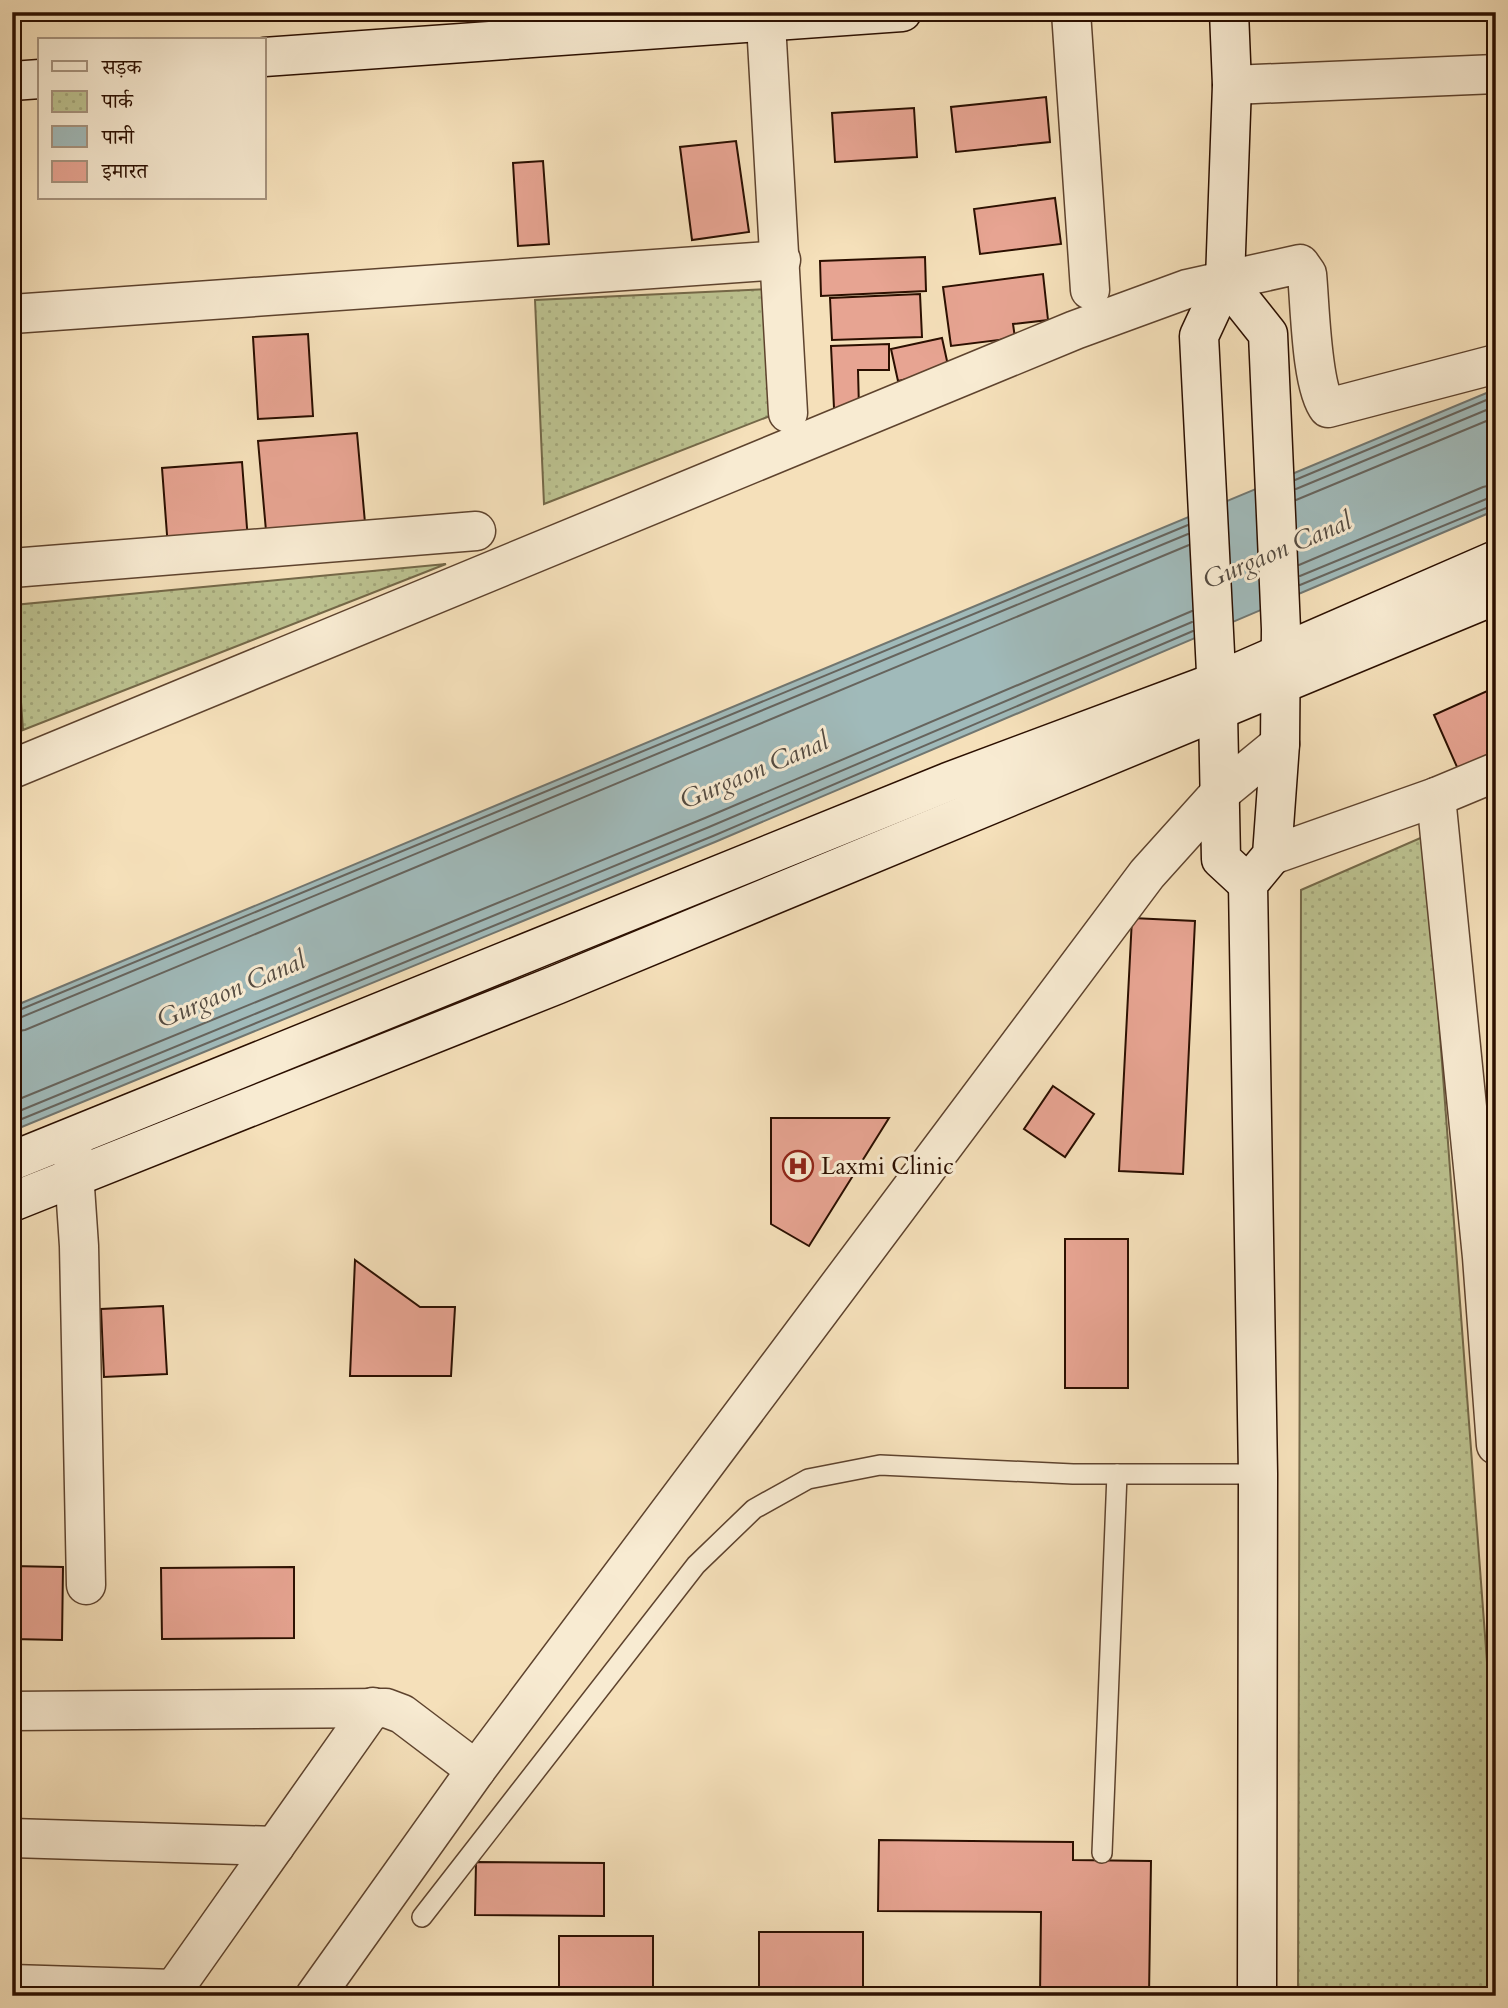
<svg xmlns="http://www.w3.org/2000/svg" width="1508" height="2008" viewBox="0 0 1508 2008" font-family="Cardo,'Noto Serif Devanagari',serif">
<defs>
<pattern id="park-dots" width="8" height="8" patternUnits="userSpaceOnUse" patternTransform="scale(1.75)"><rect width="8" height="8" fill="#bcc290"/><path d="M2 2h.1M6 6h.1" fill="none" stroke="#a2a67a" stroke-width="1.8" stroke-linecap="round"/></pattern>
</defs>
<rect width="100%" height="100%" fill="#f5e0ba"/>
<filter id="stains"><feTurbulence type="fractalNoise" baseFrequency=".00286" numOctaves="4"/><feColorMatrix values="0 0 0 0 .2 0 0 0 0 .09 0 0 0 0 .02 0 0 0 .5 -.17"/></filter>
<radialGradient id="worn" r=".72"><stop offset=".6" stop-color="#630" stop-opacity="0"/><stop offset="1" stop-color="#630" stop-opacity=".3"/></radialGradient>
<g fill="url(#park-dots)" stroke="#746848" stroke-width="2">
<polygon points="769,289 775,414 544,504 535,300"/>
<polygon points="446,564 23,730 14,605"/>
<polygon points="1425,836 1496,1782 1496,1996 1298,1996 1301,890"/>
</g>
<polygon fill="#a0baba" stroke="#717670" stroke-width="2" points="1496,389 1496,510 715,842 12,1131 12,1007"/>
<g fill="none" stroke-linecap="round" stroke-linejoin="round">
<g stroke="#66645d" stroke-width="2">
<polyline points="1295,480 1496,396"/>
<polyline points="1296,489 1496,406"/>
<polyline points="1296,500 1496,417"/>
<polyline points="1299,565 1483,487 1496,484"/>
<polyline points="1300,576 1496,495"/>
<polyline points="1300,585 1496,504"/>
<polyline points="12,1013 1188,525"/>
<polyline points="12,1021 1188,534"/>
<polyline points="12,1032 25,1030 1189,545"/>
<polyline points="12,1102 705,818 1192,611"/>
<polyline points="12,1114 709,827 1192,622"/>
<polyline points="12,1123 713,836 1193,631"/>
</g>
</g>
<g fill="#e7a492" stroke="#2b0f00" stroke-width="2">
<polygon points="1046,97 1050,142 956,152 951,107"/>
<polygon points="914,108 917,157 835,162 832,113"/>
<polygon points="736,141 749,232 692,240 680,147"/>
<polygon points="543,161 549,244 518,246 513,163"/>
<polygon points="1055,198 1061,244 980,254 974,209"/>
<polygon points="925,257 926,291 821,296 820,261"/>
<polygon points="1043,274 1048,320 1013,324 1015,338 951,346 943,287"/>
<polygon points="920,294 922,337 832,340 830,298"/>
<polygon points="308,334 313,416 258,419 253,337"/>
<polygon points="942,338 949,370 898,381 891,349"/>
<polygon points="889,344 889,370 858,370 859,408 834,408 831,346"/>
<polygon points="357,433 366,534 267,542 258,441"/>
<polygon points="242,462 248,541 168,548 162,468"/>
<polygon points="1496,687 1496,760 1461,776 1434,715"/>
<polygon points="1132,918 1195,921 1183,1174 1119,1171"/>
<polygon points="1053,1086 1094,1114 1065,1157 1024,1129"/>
<polygon points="771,1118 889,1118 809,1246 771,1224"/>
<rect x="1065" y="1239" width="63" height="149"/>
<polygon points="355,1260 420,1307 455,1307 451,1376 350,1376"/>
<polygon points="163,1306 167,1374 104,1377 101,1309"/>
<polygon points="12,1566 63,1567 62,1640 12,1639"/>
<polygon points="294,1567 294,1638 162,1639 161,1568"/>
<polygon points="879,1840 1073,1842 1073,1860 1151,1861 1149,1996 1040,1996 1041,1912 878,1911"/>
<polygon points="476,1862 604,1863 604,1916 475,1915"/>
<rect x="759" y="1932" width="104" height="64"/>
<rect x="559" y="1936" width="94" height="60"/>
</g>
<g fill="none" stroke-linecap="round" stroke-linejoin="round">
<g stroke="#5e432e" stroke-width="22">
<g id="lane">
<polyline points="1102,1853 1117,1474"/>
<polyline points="422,1917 696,1565 754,1509 808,1479 880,1465 1073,1474 1258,1474"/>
</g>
</g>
<g stroke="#5e432e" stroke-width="41">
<g id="street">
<polyline points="1071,12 1090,290"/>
<polyline points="766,23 788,413"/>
<polyline points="1232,85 1496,74"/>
<polyline points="12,314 781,260"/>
<polyline points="12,568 476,531"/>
<path d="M12,769l1063,-439 112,-41 113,-25 7,10c3,29 4,113 21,134l168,-44"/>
<polyline points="1436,797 1482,1257 1496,1445"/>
<polyline points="1272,855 1436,797 1496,772"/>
<polyline points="72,1143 79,1246 86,1585"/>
<polyline points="12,1711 386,1708 402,1714 476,1770"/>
<polyline points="12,1838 275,1846"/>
<polyline points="12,1984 174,1989"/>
<polyline points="169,1996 373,1707"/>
<polyline points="315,1996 476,1770 1147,874 1219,794 1280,744"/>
</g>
</g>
<g stroke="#2b0f00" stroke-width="41">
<g id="secondary">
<polyline points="1229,12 1232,85 1225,280 1199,336 1218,712 1221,859 1248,884"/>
<polyline points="264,57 902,12"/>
<polyline points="12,81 40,79"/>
<polyline points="1225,280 1268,334 1281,629 1280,744 1272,855 1248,884 1258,1474 1257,1996"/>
<polyline points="12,1161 948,782 1216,682 1496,560"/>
<polyline points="12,1202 556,985 1496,595"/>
</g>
</g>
<use href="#lane" stroke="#f8ebd2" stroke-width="19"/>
<use href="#street" stroke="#f8ebd2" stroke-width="38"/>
<use href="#secondary" stroke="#f8ebd2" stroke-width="38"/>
</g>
<defs>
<g id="hospital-ring" transform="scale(1.575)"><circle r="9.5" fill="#f8ebd2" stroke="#8f2418" stroke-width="1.5"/><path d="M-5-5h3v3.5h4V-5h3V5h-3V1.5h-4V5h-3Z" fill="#8f2418"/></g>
</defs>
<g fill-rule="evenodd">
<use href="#hospital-ring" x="798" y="1166"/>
</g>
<g text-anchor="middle" stroke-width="6" stroke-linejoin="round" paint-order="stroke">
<g font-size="24" fill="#2b0f00" stroke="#f8ebd2" text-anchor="start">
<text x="821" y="1174">Laxmi Clinic</text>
</g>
<g font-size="26" font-style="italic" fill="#544b41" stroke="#f8ebd2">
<text transform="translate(1277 550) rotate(-23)" y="9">Gurgaon Canal</text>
<text transform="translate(754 770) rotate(-23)" y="9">Gurgaon Canal</text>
<text transform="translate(231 989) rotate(-23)" y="9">Gurgaon Canal</text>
</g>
</g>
<rect width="1508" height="2008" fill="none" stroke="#f5e0ba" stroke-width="42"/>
<rect x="14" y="14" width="1480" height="1980" fill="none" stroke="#2b0f00" stroke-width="3.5"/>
<rect x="21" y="21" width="1466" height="1966" fill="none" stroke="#2b0f00" stroke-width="2"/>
<rect x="38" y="38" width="228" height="161" fill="#f8ebd2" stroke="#a6937e" stroke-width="2"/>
<rect x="52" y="61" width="35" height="10" fill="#f8ebd2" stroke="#a6937e" stroke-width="2"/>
<text x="102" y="74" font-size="21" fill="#2b0f00">सड़क</text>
<rect x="52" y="91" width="35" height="21" fill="url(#park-dots)" stroke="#a6937e" stroke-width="2"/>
<text x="102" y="108" font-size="21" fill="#2b0f00">पार्क</text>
<rect x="52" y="126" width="35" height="21" fill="#a0baba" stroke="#a6937e" stroke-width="2"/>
<text x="102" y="144" font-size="21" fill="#2b0f00">पानी</text>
<rect x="52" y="161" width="35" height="21" fill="#e7a492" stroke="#a6937e" stroke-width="2"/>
<text x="102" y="178" font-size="21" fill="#2b0f00">इमारत</text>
<rect width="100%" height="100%" filter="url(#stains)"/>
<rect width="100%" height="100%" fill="url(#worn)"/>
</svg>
